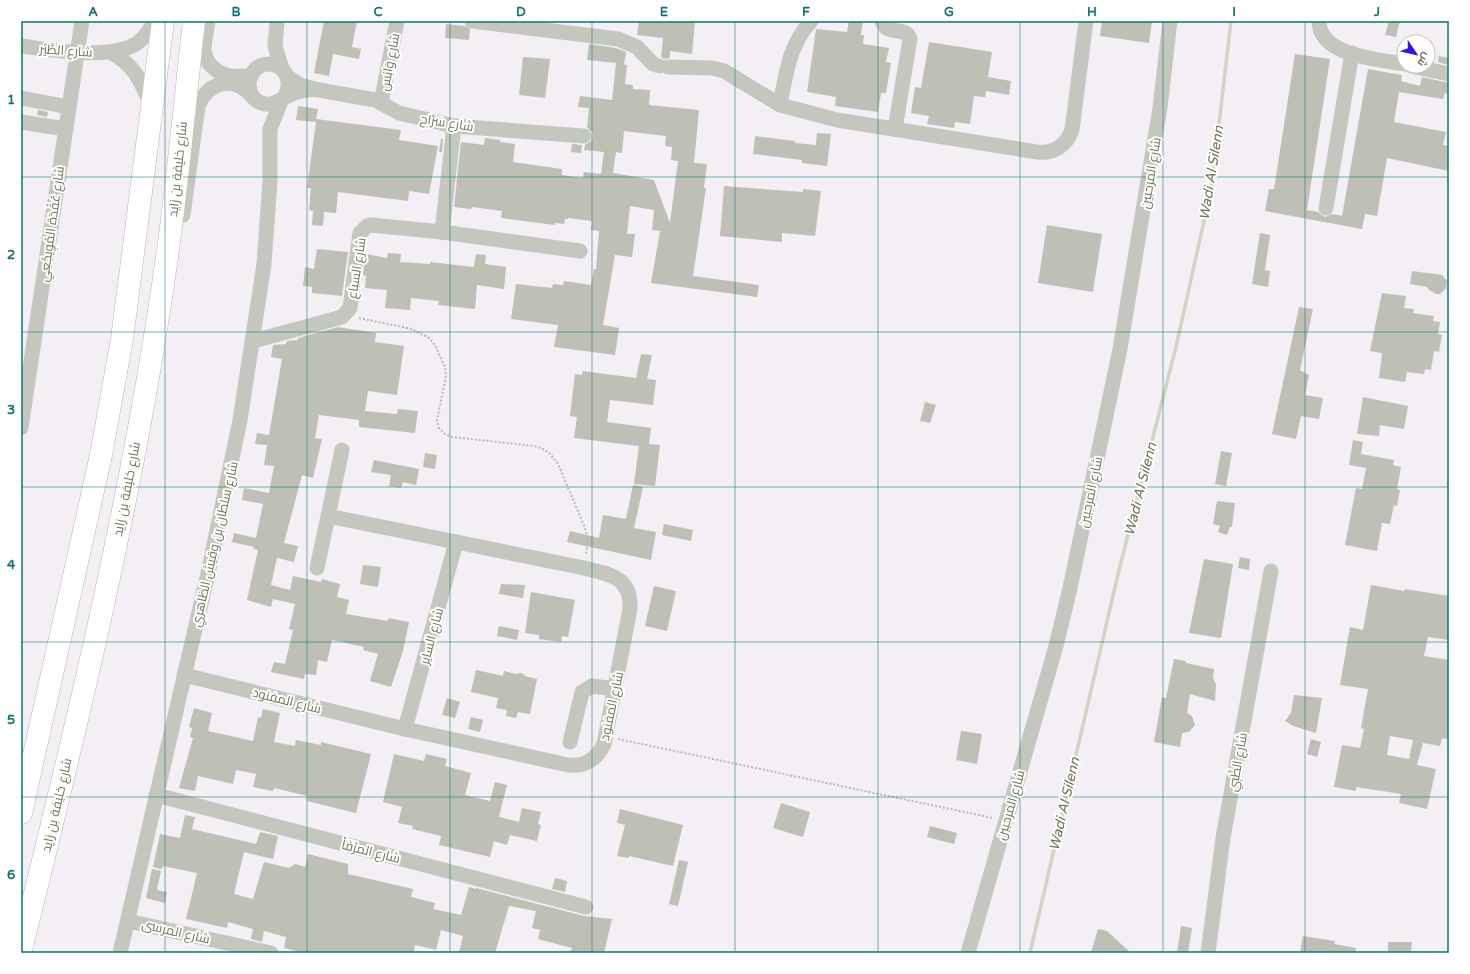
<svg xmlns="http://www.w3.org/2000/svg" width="1470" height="974" viewBox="0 0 1470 974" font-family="'Varela Round',Cairo,sans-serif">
<rect width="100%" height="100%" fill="#f4eff4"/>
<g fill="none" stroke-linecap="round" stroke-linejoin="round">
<polyline stroke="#d1d3c5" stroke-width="3.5" points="1030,953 1119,570 1176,347 1212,185 1231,21"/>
</g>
<g fill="#bebfb5" fill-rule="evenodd">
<polygon points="324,21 357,21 352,47 361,49 359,59 333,54 329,76 314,73"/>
<polygon points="639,21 695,21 692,54 670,51 670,58 664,59 661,57 663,38 637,35"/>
<polygon points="849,21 863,21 861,35 864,35 863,44 889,48 886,62 891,63 886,93 881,93 878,112 835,106 836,97 807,92 816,29 847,32"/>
<polygon points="1102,21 1152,21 1149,43 1100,36"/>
<polygon points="1389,21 1400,21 1396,37 1385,35"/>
<polygon points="446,24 465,26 470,29 469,40 445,38"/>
<polygon points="929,42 992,52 988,77 1011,81 1009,95 986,91 985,97 974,96 970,124 955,122 954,128 927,124 929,116 911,113 915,87 921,88"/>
<path d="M589,44l27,4 10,4 -2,12 -6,-1 9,2 -2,19 8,1v4l17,1 -1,15 50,5 -5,53 13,1 -3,24h2l-13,88 66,9 -2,12 -106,-14 9,-52 -8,-1 2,-20 -24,-4 -3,28h8l-3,23 -17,-2 -12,70 16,3 -4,27 -61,-8 4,-22 -47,-6 5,-35 36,4 1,-4 10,1 1,-4 27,4 3,-16h2l3,-38 -8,-1 1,-9 -24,-3v1h-3l-1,5 -9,-1v2l-54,-7 1,-7 -30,-4 -1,2 -17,-2 7,-65 23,3 1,-7 15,2v2l15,2 -2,18 49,7v6l21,3 1,-6 17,2 3,-22 -20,-2 1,-5 6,-4 2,-5 -1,-4 -5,-4 2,-20 -11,-1 2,-11 32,4 4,-37 -29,-3zM624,131l42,5 -1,10 7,1 -1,13 7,1 -8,62 -16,-43 -41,-7 3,-21 6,1z"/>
<polygon points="1295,54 1330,59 1307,210 1318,212 1325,217 1332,214 1342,216 1368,69 1402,75 1401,81 1420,86 1422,77 1449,83 1449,94 1445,93 1443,99 1399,92 1394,122 1446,132 1443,145 1448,146 1447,154 1449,155 1449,171 1387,158 1377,216 1365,214 1362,229 1265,211 1269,189 1274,189"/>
<polygon points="1439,56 1449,58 1449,65 1438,62"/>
<polygon points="523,57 550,59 545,98 519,95"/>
<polygon points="298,106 318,109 316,119 401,130 399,140 438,146 429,194 409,191 408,201 338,192 336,213 324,212 323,226 312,225 313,211 309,210 311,188 307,188 316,122 296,120"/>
<polygon points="38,110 48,112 47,117 37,115"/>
<polygon points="817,133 831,134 827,166 802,163 802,160 753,154 755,136 795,141 795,143 816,145"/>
<polygon points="441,139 443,139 442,152 439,152"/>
<polygon points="572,144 582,145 581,153 571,152"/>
<polygon points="724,186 803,192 803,189 821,191 815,236 782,233 782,242 720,236"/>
<polygon points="1047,225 1102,234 1093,292 1038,283"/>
<polygon points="1260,233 1270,235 1265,270 1270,271 1268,287 1252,284"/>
<polygon points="317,249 348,252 342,296 312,293 312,287 303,286 305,267 314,269"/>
<polygon points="388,253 401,254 400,262 430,264 430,262 474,267 476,254 486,255 485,264 506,267 504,289 477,285 475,309 438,305 439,301 411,298 410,310 385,308 387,290 365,288 366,276 363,275 366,254 387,258"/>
<polygon points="1412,271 1442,275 1447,281 1446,288 1440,294 1436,294 1429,290 1427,287 1410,284"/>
<polygon points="1382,293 1406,296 1404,308 1414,309 1413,313 1434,316 1433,321 1440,322 1438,334 1442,335 1439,352 1434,351 1431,370 1425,369 1424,374 1407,372 1405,382 1379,378 1382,353 1370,351"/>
<polygon points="1299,307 1313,309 1300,370 1309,375 1305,395 1323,398 1319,419 1301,416 1296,439 1272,434"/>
<polygon points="338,327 376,333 375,342 404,346 397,395 368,391 365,411 397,414 398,409 418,411 415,433 359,427 359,420 319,415 315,438 322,439 313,478 302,475 284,543 298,546 294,562 277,558 271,585 290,590 293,576 321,582 322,579 340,584 337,597 349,600 346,614 388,621 388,618 409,622 403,651 391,687 370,681 378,654 363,650 364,647 332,640 327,662 318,660 316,675 305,674 304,679 271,672 274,662 285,664 293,630 289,629 295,604 273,599 271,607 247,600 258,550 253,549 254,547 232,542 234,533 256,538 263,504 242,500 244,488 269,493 274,466 264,465 267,445 255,444 257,433 269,435 282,359 271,357 273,345 286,344 287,341 298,340 298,338"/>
<polygon points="641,354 652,355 647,379 656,380 653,405 610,400 607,422 651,428 649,444 660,445 655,486 634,484 639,446 574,438 577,417 570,416 575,374 582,375 583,371 636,378"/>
<polygon points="1363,397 1408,406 1404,429 1380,425 1379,436 1357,434"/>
<polygon points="925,402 936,405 930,423 920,421"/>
<polygon points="1353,440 1363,442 1361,454 1394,460 1393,465 1401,467 1397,489 1400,490 1397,506 1394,505 1390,524 1382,523 1377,551 1345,545 1356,488 1362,489 1366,468 1349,465"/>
<polygon points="1221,451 1232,453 1226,486 1215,484"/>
<polygon points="425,453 437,455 435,469 423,467"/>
<polygon points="374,460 419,469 416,485 403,482 401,488 389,486 391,475 371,472"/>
<polygon points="633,485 643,487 634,528 656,532 651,560 567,542 570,531 599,538 603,515 626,519"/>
<polygon points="1217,501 1235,503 1232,527 1230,527 1227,535 1218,532 1220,526 1213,524"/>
<polygon points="664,524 693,530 691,541 662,535"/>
<polygon points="1240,557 1250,559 1249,570 1238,568"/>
<polygon points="1204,559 1233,564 1221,638 1189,633"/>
<polygon points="363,565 381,567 378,587 360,584"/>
<polygon points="501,584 525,585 523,598 499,594"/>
<path d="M1371,585l33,6 1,-2 44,7v44l-21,-3 -4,19 25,4v68l-2,11 -5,-1 -2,8 -17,-3 -6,22 19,4 -9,40 -28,-6 2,-9 -45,-7v4l-22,-4 8,-42 18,3 4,-19 -3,-1 7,-39 -28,-4 10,-58 13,3zM1390,736l23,4 -4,19 -22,-4z"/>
<polygon points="654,586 676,591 667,631 645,626"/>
<polygon points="531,592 575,600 568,637 562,636 561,642 539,639 539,635 525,633"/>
<polygon points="499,626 519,630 517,640 497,636"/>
<polygon points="1174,659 1186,661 1186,663 1214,669 1213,678 1216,684 1215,701 1190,694 1187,713 1192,716 1195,725 1189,732 1182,733 1180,747 1154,742 1162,697 1166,698"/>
<polygon points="476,670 503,676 504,671 516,674 522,673 525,676 537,679 530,714 518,712 516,718 506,716 507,710 496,708 498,698 471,692"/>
<polygon points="1294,695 1322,698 1316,733 1293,726 1285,721 1291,713"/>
<polygon points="447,698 460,702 455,718 442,715"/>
<polygon points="194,708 212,713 208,731 253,741 258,717 261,718 263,709 280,713 274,742 295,746 296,740 321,745 321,742 371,754 356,813 307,801 308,796 274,788 273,791 253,787 256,774 236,770 233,784 198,776 195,791 179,788 193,738 190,737 192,728 189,727"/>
<polygon points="471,717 483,720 480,732 468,729"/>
<polygon points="961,731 982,734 977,764 956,760"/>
<polygon points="1311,739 1321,742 1317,757 1307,754"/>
<polygon points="394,754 424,761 426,754 447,759 445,766 471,773 465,795 490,801 495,782 507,785 499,817 519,822 522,808 541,812 538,824 541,825 537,841 510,835 507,845 494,841 490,857 439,845 441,836 412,829 413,826 398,823 402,807 383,802"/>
<polygon points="781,803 810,812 803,837 773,828"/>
<polygon points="620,809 683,825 673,866 629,856 629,858 617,856 625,825 617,823"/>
<polygon points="185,815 195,817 192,829 256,844 260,832 278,836 273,859 244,852 234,894 253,899 264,862 289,868 295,864 305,867 308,854 348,864 348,874 413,889 411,897 435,903 433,909 461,915 469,887 476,889 476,888 584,916 612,919 604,953 570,953 572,948 538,939 540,930 532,928 536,911 509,906 495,953 459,953 463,936 441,930 436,950 415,945 414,953 304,953 284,948 286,937 264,931 262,942 251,939 253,929 228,922 227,928 186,919 197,873 163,866 162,869 153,867 160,834 180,838"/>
<polygon points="930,826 957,833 954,844 927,837"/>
<polygon points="679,860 688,862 678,906 669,904"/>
<polygon points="152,869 161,871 157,890 167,892 165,903 146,898"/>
<polygon points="555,878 567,881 565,892 552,889"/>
<polygon points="1181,926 1192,928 1188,953 1177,953"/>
<polygon points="1098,929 1107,931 1131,953 1091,953"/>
<polygon points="1303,936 1335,941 1334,944 1356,948 1355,953 1300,953"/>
<polygon points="1388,942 1412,942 1411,952 1388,952"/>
</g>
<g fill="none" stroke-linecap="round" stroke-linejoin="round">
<g stroke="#b3b6ad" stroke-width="23">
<g id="highway">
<polyline points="21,813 101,455 122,339 163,21"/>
<path d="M21,950c57,-229 113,-459 146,-693 11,-78 18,-157 27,-236"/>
</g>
</g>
<g stroke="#b7bab2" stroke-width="2" stroke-dasharray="2 2" stroke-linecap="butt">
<path d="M359,318l53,11 17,9 6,7 10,22 1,9 -9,44 2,8 6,6 7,3 82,9c12,3 17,8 24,18l27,64 3,11 -2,16"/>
<polyline points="618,739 993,818"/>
<polyline points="583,953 591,919"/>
</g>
<g stroke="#c4c7be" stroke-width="15">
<path d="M208,21c-1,9 -4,20 -4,29 2,18 21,29 38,26"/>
<polyline points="277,21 275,46 282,69"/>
<polyline points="472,21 618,39 637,47 653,64 659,66"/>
<path d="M882,21l4,7c8,5 21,0 24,11l-15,90"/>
<path d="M1319,21c0,35 59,38 85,43"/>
<path d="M21,46c32,4 87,14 115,-2 8,-5 14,-15 20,-23"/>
<path d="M112,53c24,14 28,27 39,52"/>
<polyline points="1411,66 1449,74"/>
<path d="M668,67l44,1 12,3 56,34 57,15 200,32c17,2 29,-6 35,-22l14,-109"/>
<polyline points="288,77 300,85 314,89 375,100 399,113 454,126 584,136"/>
<path d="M284,97c9,-13 3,-33 -16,-33 -23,1 -26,36 -3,40 10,2 16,-6 25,-9 8,-4 15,-5 24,-6"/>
<polyline points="21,98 69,107"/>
<polyline points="381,103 397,21"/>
<path d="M780,105c6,-31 9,-60 31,-84"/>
<polyline points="21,122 66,129"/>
<polyline points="1326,208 1352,53"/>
<path d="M183,215l15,-109c10,-24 35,-31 53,-11"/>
<polyline points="442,232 454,126"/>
<polyline points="253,341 342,317 350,308 360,233 367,226 371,225 442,232 580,251"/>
<polyline points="21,428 82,21"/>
<polyline points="317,568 342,450"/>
<path d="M184,675l221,54 163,36c17,2 29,-6 36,-21l26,-135c2,-32 -21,-35 -46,-41l-256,-52"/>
<polyline points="405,729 456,542"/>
<polyline points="570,742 582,692 592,686 615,689"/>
<polyline points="156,795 586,907"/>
<polyline points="128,921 271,953"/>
<polyline points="120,953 209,569 240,420 264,264 270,181 270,129 281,101"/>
<polyline points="968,953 1056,646 1070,588 1120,349 1160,108 1170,21"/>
<polyline points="1208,953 1223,838 1271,571"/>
</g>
<use href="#highway" stroke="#fff" stroke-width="22"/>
</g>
<path fill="none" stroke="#0f766e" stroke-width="1" stroke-opacity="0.55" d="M165,21v932M307,21v932M450,21v932M592,21v932M735,21v932M878,21v932M1020,21v932M1163,21v932M1305,21v932M21,177h1428M21,332h1428M21,487h1428M21,642h1428M21,797h1428"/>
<g text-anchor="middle" stroke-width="4" stroke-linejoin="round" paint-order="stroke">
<g font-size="13" fill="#6d7858" stroke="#fff">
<text transform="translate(66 50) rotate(4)" y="5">شارع الطَّيْر</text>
<text transform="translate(389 62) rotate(-79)" y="5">شارع وَانِس</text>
<text transform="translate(447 122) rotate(9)" y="5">شارع سَرَّاح</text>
<text transform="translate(177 169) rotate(-84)" y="5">شارع خليفة بن زايد</text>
<text transform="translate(1150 173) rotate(-81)" y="5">شارع المرحبين</text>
<text transform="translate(51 224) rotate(-82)" y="5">شارع عُقْدَة المُوِيجْعِي</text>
<text transform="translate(356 268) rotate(-81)" y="5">شارع السباع</text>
<text transform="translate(126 489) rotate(-79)" y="5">شارع خليفة بن زايد</text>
<text transform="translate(1090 492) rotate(-78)" y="5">شارع المرحبين</text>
<text transform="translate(214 544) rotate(-77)" y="5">شارع سلطان بن وقيش الظاهري</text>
<text transform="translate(431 636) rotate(-75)" y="5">شارع الساير</text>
<text transform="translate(287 700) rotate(14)" y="5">شارع المفنود</text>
<text transform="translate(611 706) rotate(-78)" y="5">شارع المفنود</text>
<text transform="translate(1237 762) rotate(-80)" y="5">شارع الظَّبِي</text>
<text transform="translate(56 805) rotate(-77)" y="5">شارع خليفة بن زايد</text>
<text transform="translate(1010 805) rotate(-74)" y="5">شارع المرحبين</text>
<text transform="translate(371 851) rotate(14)" y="5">شارع المرْفَأ</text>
<text transform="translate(176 931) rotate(13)" y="5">شارع المرسى</text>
</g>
<g font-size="14" font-style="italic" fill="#6e7352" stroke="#fff">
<text transform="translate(1211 173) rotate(-81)" y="5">Wadi Al Silenn</text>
<text transform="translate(1140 489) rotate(-76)" y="5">Wadi Al Silenn</text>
<text transform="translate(1064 804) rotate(-77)" y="5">Wadi Al Silenn</text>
</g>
</g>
<rect width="1470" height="974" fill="none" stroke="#ffffff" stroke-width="44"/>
<g transform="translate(1416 54) rotate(125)"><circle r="19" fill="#ffffff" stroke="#c5c9bc"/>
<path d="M0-3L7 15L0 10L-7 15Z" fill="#2d13f1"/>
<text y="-6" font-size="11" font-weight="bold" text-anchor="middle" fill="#6d7858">ش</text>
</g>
<rect x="22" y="22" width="1426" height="930" fill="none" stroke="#0f766e" stroke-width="1.5"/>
<g font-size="13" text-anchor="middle" font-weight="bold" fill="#0f766e">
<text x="93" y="16">A</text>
<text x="236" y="16">B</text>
<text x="378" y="16">C</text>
<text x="521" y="16">D</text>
<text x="664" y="16">E</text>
<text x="806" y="16">F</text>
<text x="949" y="16">G</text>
<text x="1092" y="16">H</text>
<text x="1234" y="16">I</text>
<text x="1377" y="16">J</text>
<text x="11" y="104">1</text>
<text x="11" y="259">2</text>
<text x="11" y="414">3</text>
<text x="11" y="569">4</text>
<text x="11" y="724">5</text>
<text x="11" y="879">6</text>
</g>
</svg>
